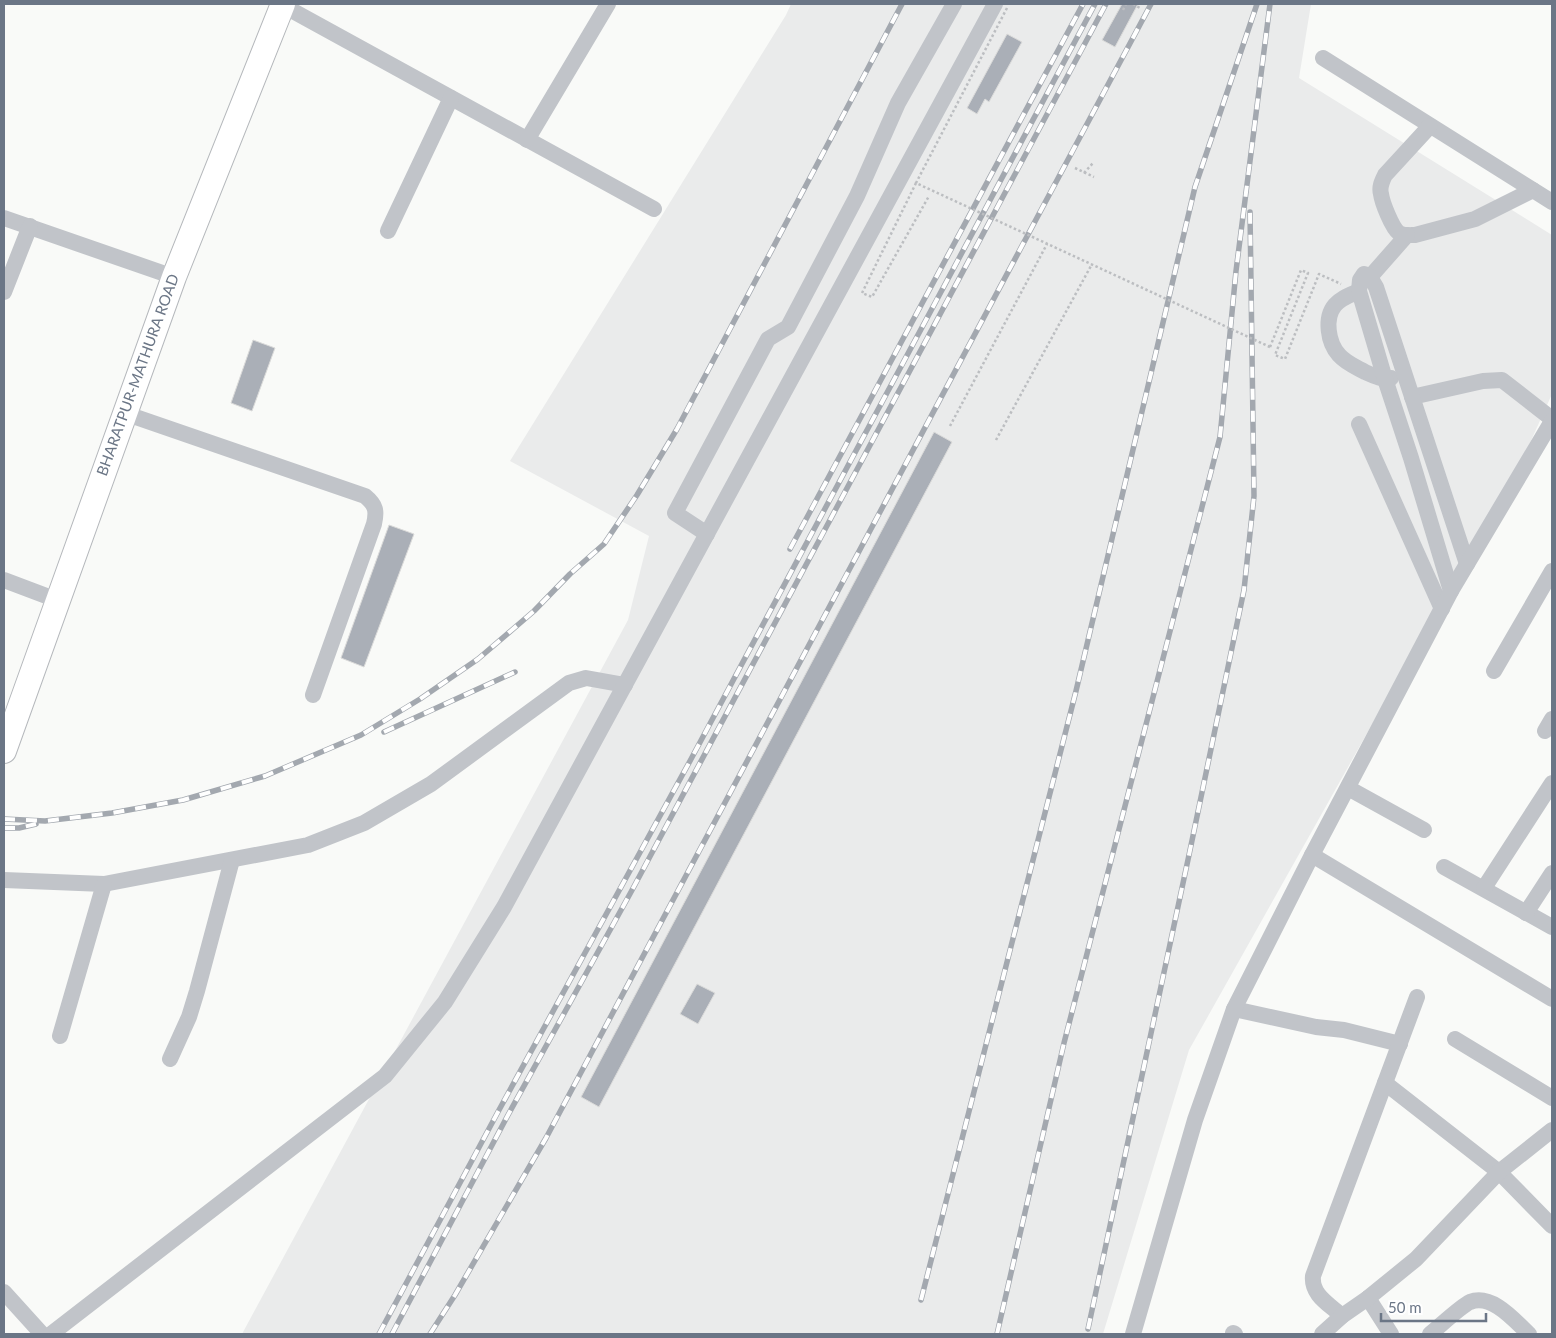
<svg xmlns="http://www.w3.org/2000/svg" width="1556" height="1338" viewBox="0 0 1556 1338" font-family="Lato,sans-serif">
<rect width="100%" height="100%" fill="#f9faf8"/>
<polygon fill="#eaebeb" points="791,4 1311,4 1299,78 1552,235 1552,394 1529,445 1189,1050 1103,1334 242,1334 628,620 649,536 510,461 786,15"/>
<g fill="#aaafb7" stroke="#dbdbda">
<polygon points="1122,4 1138,4 1115,47 1102,40"/>
<polygon points="1007,34 1022,42 989,102 985,99 977,114 967,108"/>
<polygon points="253,340 275,348 252,411 231,403"/>
<polygon points="934,432 952,442 599,1107 581,1097"/>
<polygon points="389,525 414,534 364,667 341,658"/>
<polygon points="697,984 715,993 698,1024 680,1014"/>
</g>
<g fill="none" stroke-linecap="round" stroke-linejoin="round">
<g stroke="#b5b8bc" stroke-width="26">
<polyline id="highway" points="4,751 174,277 283,4"/>
</g>
<g stroke="#bcbec1" stroke-width="2.5" stroke-dasharray="2.5 2.5" stroke-linecap="butt">
<polyline points="1133,4 1140,8"/>
<polyline points="1123,10 1126,4"/>
<polyline points="1075,168 1094,177"/>
<polyline points="1084,173 1093,163"/>
<polyline points="916,183 862,293 872,297 929,196"/>
<polyline points="1270,347 1301,270 1308,273 1275,355 1285,359 1319,274 1341,284"/>
<polyline points="950,426 1047,244"/>
<polyline points="996,440 1092,264"/>
</g>
<g stroke="#c1c4c9" stroke-width="16">
<polyline points="282,5 654,209"/>
<polyline points="1323,58 1552,202"/>
<path d="M1430,126l-45,49c-3,6 -6,12 -4,19 1,8 11,34 18,39 5,3 11,2 16,2l60,-16 58,-29"/>
<polyline points="527,140 608,4"/>
<polyline points="4,218 174,277"/>
<polyline points="388,231 451,98"/>
<polyline points="1370,277 1407,235"/>
<path d="M1359,291c-9,4 -18,7 -24,14 -11,13 -7,38 4,50 7,8 17,12 26,17 9,4 17,8 26,6"/>
<polyline points="4,292 30,226"/>
<polyline points="1412,397 1483,381 1502,380 1552,419"/>
<path d="M124,413l241,83c11,9 12,15 9,28l-61,171"/>
<polyline points="1359,424 1442,609"/>
<polyline points="707,534 675,513 768,339 788,327 857,196 898,103 954,4"/>
<polyline points="4,580 57,600"/>
<polyline points="1451,591 1411,458 1385,379 1359,291 1360,280 1364,274 1370,277 1376,287 1467,564"/>
<polyline points="1494,671 1552,571"/>
<polyline points="1545,731 1552,719"/>
<polyline points="1348,788 1424,830"/>
<polyline points="1312,855 1552,999"/>
<polyline points="1444,867 1552,927"/>
<polyline points="4,880 104,884 308,845 364,823 431,784 569,683 586,678 625,685"/>
<polyline points="1484,888 1552,783"/>
<polyline points="1526,913 1552,873"/>
<polyline points="1234,1009 1316,1027 1344,1030 1400,1044"/>
<polyline points="60,1036 104,884"/>
<polyline points="1455,1039 1552,1098"/>
<polyline points="170,1059 189,1017 197,991 232,860"/>
<polyline points="1385,1083 1499,1172 1552,1226"/>
<polyline points="4,1292 42,1334"/>
<polyline points="1368,1298 1391,1334"/>
<path d="M1342,1316c-13,-12 -31,-21 -29,-40l104,-279"/>
<polyline points="1233,1333 1235,1334"/>
<polyline points="51,1334 385,1076 445,1002 504,907 995,4"/>
<polyline points="1133,1334 1195,1120 1234,1009 1312,855 1451,591 1552,421"/>
<polyline points="1322,1334 1342,1316 1368,1298 1416,1259 1499,1172 1552,1130"/>
<path d="M1430,1334c9,-7 31,-28 40,-32 22,-9 45,19 59,32"/>
</g>
<use href="#highway" stroke="#fff" stroke-width="24"/>
<g stroke="#a3a8af" stroke-width="5.5">
<g id="rail">
<polyline points="790,549 1083,4"/>
<polyline points="384,732 515,672"/>
<polyline points="4,819 45,821 112,813 183,800 265,776 361,735 420,699 478,659 534,611 570,574 604,544 637,495 677,429 902,4"/>
<polyline points="4,828 19,828 36,824"/>
<polyline points="921,1300 1076,691 1195,187 1257,4"/>
<polyline points="1088,1329 1189,855 1244,590 1254,496 1250,212"/>
<polyline points="379,1334 499,1110 690,761 1095,4"/>
<polyline points="392,1334 508,1115 631,892 1106,4"/>
<polyline points="430,1334 455,1295 546,1138 1151,4"/>
<polyline points="997,1334 1064,1043 1220,437 1236,271 1270,4"/>
</g>
</g>
<use href="#rail" stroke="#fff" stroke-width="4" stroke-dasharray="11" stroke-linecap="butt"/>
<polyline stroke="#bcbec1" stroke-width="2.5" stroke-dasharray="2.5 2.5" stroke-linecap="butt" points="1007,8 916,183 1270,347"/>
</g>
<g text-anchor="middle" stroke-width="5" stroke-linejoin="round" paint-order="stroke">
<g font-size="15" fill="#6b7686" stroke="#fff">
<text transform="translate(138 375) rotate(-70)" y="5">BHARATPUR-MATHURA ROAD</text>
</g>
</g>
<rect width="1556" height="1338" fill="none" stroke="#6b7686" stroke-width="10"/>
<path d="M1381 1313v8h105v-8" fill="none" stroke="#6b7686" stroke-width="2.5"/>
<text x="1388" y="1313" font-size="15" fill="#6b7686" stroke="#ffffff" stroke-width="4" paint-order="stroke">50 m</text>
</svg>
